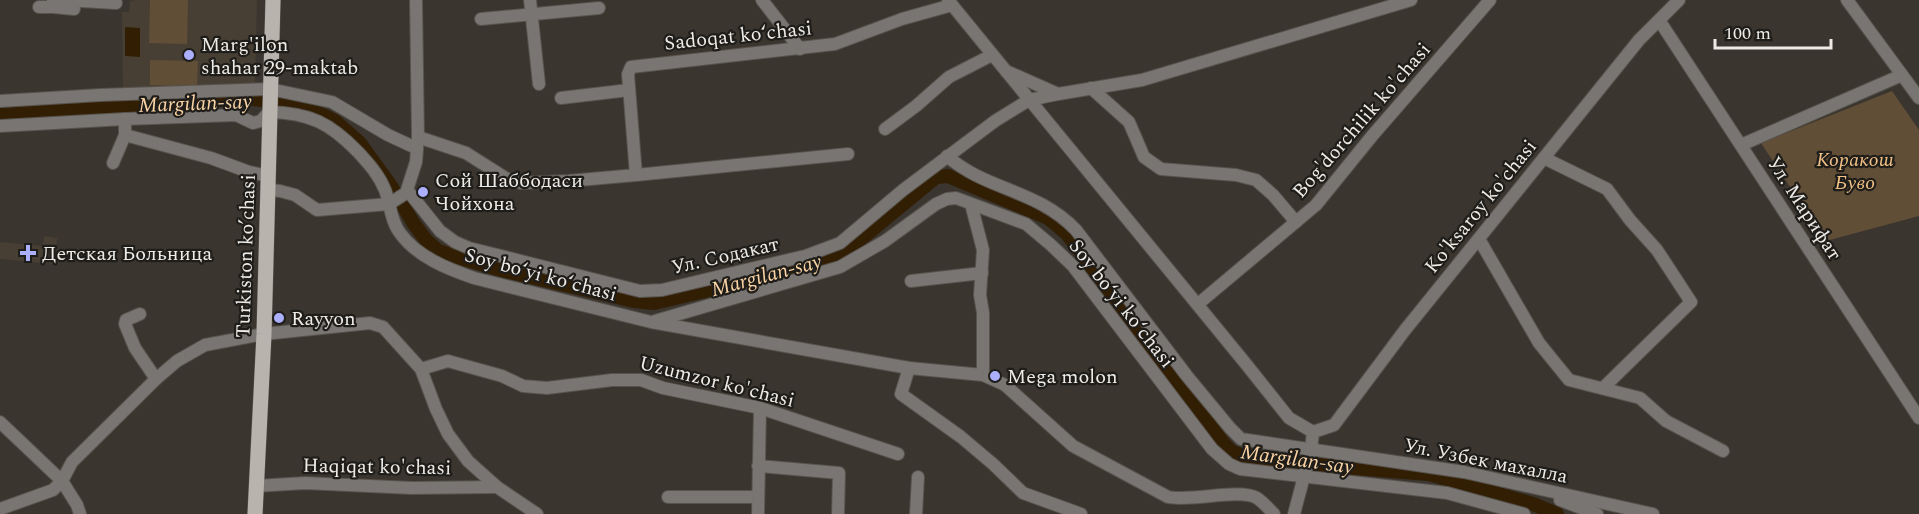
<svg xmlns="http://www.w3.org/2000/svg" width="1919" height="514" viewBox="0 0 1919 514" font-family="Spectral,serif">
<rect width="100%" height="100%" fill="#3a352f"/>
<g fill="#483f34">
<polygon points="136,0 257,0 255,85 123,92 122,12 129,12 130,1"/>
<polygon points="44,236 57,238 55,264 0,259 0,242 43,246"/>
</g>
<g fill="#614e37">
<polygon points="150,0 188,0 187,44 149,43"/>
<polygon points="150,60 198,61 197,87 150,85"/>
<polygon points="1892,91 1919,130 1919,216 1826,241 1761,143"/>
</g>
<polygon fill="#321e03" points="125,27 140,28 140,57 125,56"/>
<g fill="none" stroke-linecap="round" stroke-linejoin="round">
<polyline stroke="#321e03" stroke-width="14" points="0,115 241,98 291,103 323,115 336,122 360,143 391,186 414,224 426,240 438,251 501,270 634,301 654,303 819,264 851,247 936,177 948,176 1048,218 1067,234 1224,444 1232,452 1241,455 1306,464 1429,474 1533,504 1557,514"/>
<g stroke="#57524c" stroke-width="14">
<g id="minor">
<polyline points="53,0 53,7 74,9"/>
<polyline points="63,0 116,3"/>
<polyline points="530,0 539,84"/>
<polyline points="762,0 800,49"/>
<polyline points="948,0 1006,71 1058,94 1142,80 1411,0"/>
<polyline points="1847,0 1919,98"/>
<polyline points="39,7 53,7"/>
<polyline points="481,19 599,8"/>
<polyline points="1659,20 1919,418"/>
<polyline points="1006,71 1246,364 1289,418 1313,432 1311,450 1294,514"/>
<polyline points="1091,88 1129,122 1144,157 1161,169 1236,175 1256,180 1273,195 1296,222"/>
<polyline points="561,98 629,90"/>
<polyline points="0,101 100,95 270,89 332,102 388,135 416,148"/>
<polyline points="125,119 125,135 211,158 249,172 269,176"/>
<path d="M0,126l125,-7 111,-4 17,8 8,-2 8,-9c41,1 61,11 89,40 11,12 21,23 27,38 5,13 6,32 15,43 17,24 48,36 74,45l177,44 258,46 74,7 22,10 68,61 95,51c23,5 72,-9 89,1 6,4 12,11 17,16"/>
<polyline points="885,129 916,106 949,77 992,55"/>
<polyline points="418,137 466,153 507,179 521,183 568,181 636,175 628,74 631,67 835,44 902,19 952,5"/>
<polyline points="1741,145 1902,75"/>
<path d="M947,156c40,35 90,33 129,74l111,146 43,52 11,11 223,33 189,42"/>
<polyline points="1544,158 1607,189 1630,220 1657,250 1691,302 1603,388"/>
<polyline points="113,163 125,135"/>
<polyline points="636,175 848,154"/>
<polyline points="269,190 280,191 295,195 317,210 389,204 406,193 416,162 418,137 416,0"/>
<polyline points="408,191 440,231 455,242 469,248 640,291 662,290 805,256 840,243 903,190 995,121 1029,100 1058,94"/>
<polyline points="971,204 983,250 980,295 983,313 983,375"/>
<polyline points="1479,239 1539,343 1569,380 1640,398 1666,421 1723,451"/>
<polyline points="911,281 982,273"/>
<polyline points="1198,304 1316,205 1372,136 1490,0"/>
<polyline points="140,314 126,320 125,324 135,348 156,379"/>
<polyline points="655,321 840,267 885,241 936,204 947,199 956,198 1026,224 1051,245 1073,266 1212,449 1229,464 1240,469 1447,493 1524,514"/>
<polyline points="909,368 901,394 961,437 993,464 1023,493 1081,514"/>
<polyline points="421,369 448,361 502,376 523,386 547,388 612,380 641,380 663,388 760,408 898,454"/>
<polyline points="0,422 62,481 77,505 80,514"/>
<polyline points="1313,432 1334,425 1405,330 1639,40 1679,0"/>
<polyline points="758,466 839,473 838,514"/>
<polyline points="256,486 305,483 412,488 497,487"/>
<polyline points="668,497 758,497"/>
<polyline points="1560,500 1597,514"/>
<polyline points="0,509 53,490 62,481 72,462 156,379 177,361 205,345 264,334 370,323 383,327 421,369 436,409 448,434 468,461 497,487 537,514"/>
<polyline points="758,514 760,408"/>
<polyline points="916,514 918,477"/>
</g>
</g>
<g stroke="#57524c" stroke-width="16">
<polyline id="major" points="255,514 264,334 273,0"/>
</g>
<use href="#minor" stroke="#787572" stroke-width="12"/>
<use href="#major" stroke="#b9b3ae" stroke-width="15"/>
</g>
<g fill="#acaffb" stroke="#1f1d1a" stroke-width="2">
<circle cx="189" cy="55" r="6"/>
<circle cx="423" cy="192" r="6"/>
<path d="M25 244h6v6h6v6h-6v6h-6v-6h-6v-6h6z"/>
<circle cx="279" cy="318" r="6"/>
<circle cx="995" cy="376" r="6"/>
</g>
<g text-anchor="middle" stroke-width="4.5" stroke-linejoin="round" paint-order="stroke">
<g font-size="20" fill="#eeebe7" stroke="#1f1d1a">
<text transform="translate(738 35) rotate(-6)" y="7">Sadoqat koʻchasi</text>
<text transform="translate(1361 120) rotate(-49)" y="7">Bog'dorchilik ko'chasi</text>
<text transform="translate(1480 206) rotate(-51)" y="7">Ko'ksaroy ko'chasi</text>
<text transform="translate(1805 208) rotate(57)" y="7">Ул. Марифат</text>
<text transform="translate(725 255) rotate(-13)" y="7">Ул. Содакат</text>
<text transform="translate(245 256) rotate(-88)" y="7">Turkiston ko’chasi</text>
<text transform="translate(541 274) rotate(15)" y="7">Soy boʻyi koʻchasi</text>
<text transform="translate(1122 303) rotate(52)" y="7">Soy boʻyi koʻchasi</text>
<text transform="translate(717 381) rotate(14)" y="7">Uzumzor ko'chasi</text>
<text transform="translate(1486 460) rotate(11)" y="7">Ул. Узбек махалла</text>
<text transform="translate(377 466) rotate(1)" y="7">Haqiqat ko'chasi</text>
</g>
<g font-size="20" fill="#eeebe7" stroke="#1f1d1a" text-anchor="start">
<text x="201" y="51">Marg'ilon<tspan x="201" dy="23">shahar 29-maktab</tspan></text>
<text x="435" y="187">Сой Шаббодаси<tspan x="435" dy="23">Чойхона</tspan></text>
<text x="42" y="260">Детская Больница</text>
<text x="291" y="325">Rayyon</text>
<text x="1007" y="383">Mega molon</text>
</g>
<g font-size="20" font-style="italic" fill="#f1c085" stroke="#1f1d1a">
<text x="1855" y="166">Коракош<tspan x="1855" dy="23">Буво</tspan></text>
</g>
<g font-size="21" font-style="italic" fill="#fad3a4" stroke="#1f1d1a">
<text transform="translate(195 103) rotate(-2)" y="7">Margilan-say</text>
<text transform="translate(766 275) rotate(-15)" y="7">Margilan-say</text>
<text transform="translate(1297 459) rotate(8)" y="7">Margilan-say</text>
</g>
</g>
<path d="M1715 39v9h116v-9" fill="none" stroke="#eeebe7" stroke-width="3"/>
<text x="1724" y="39" font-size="18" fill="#eeebe7" stroke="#1f1d1a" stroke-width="4.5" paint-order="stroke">100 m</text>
</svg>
